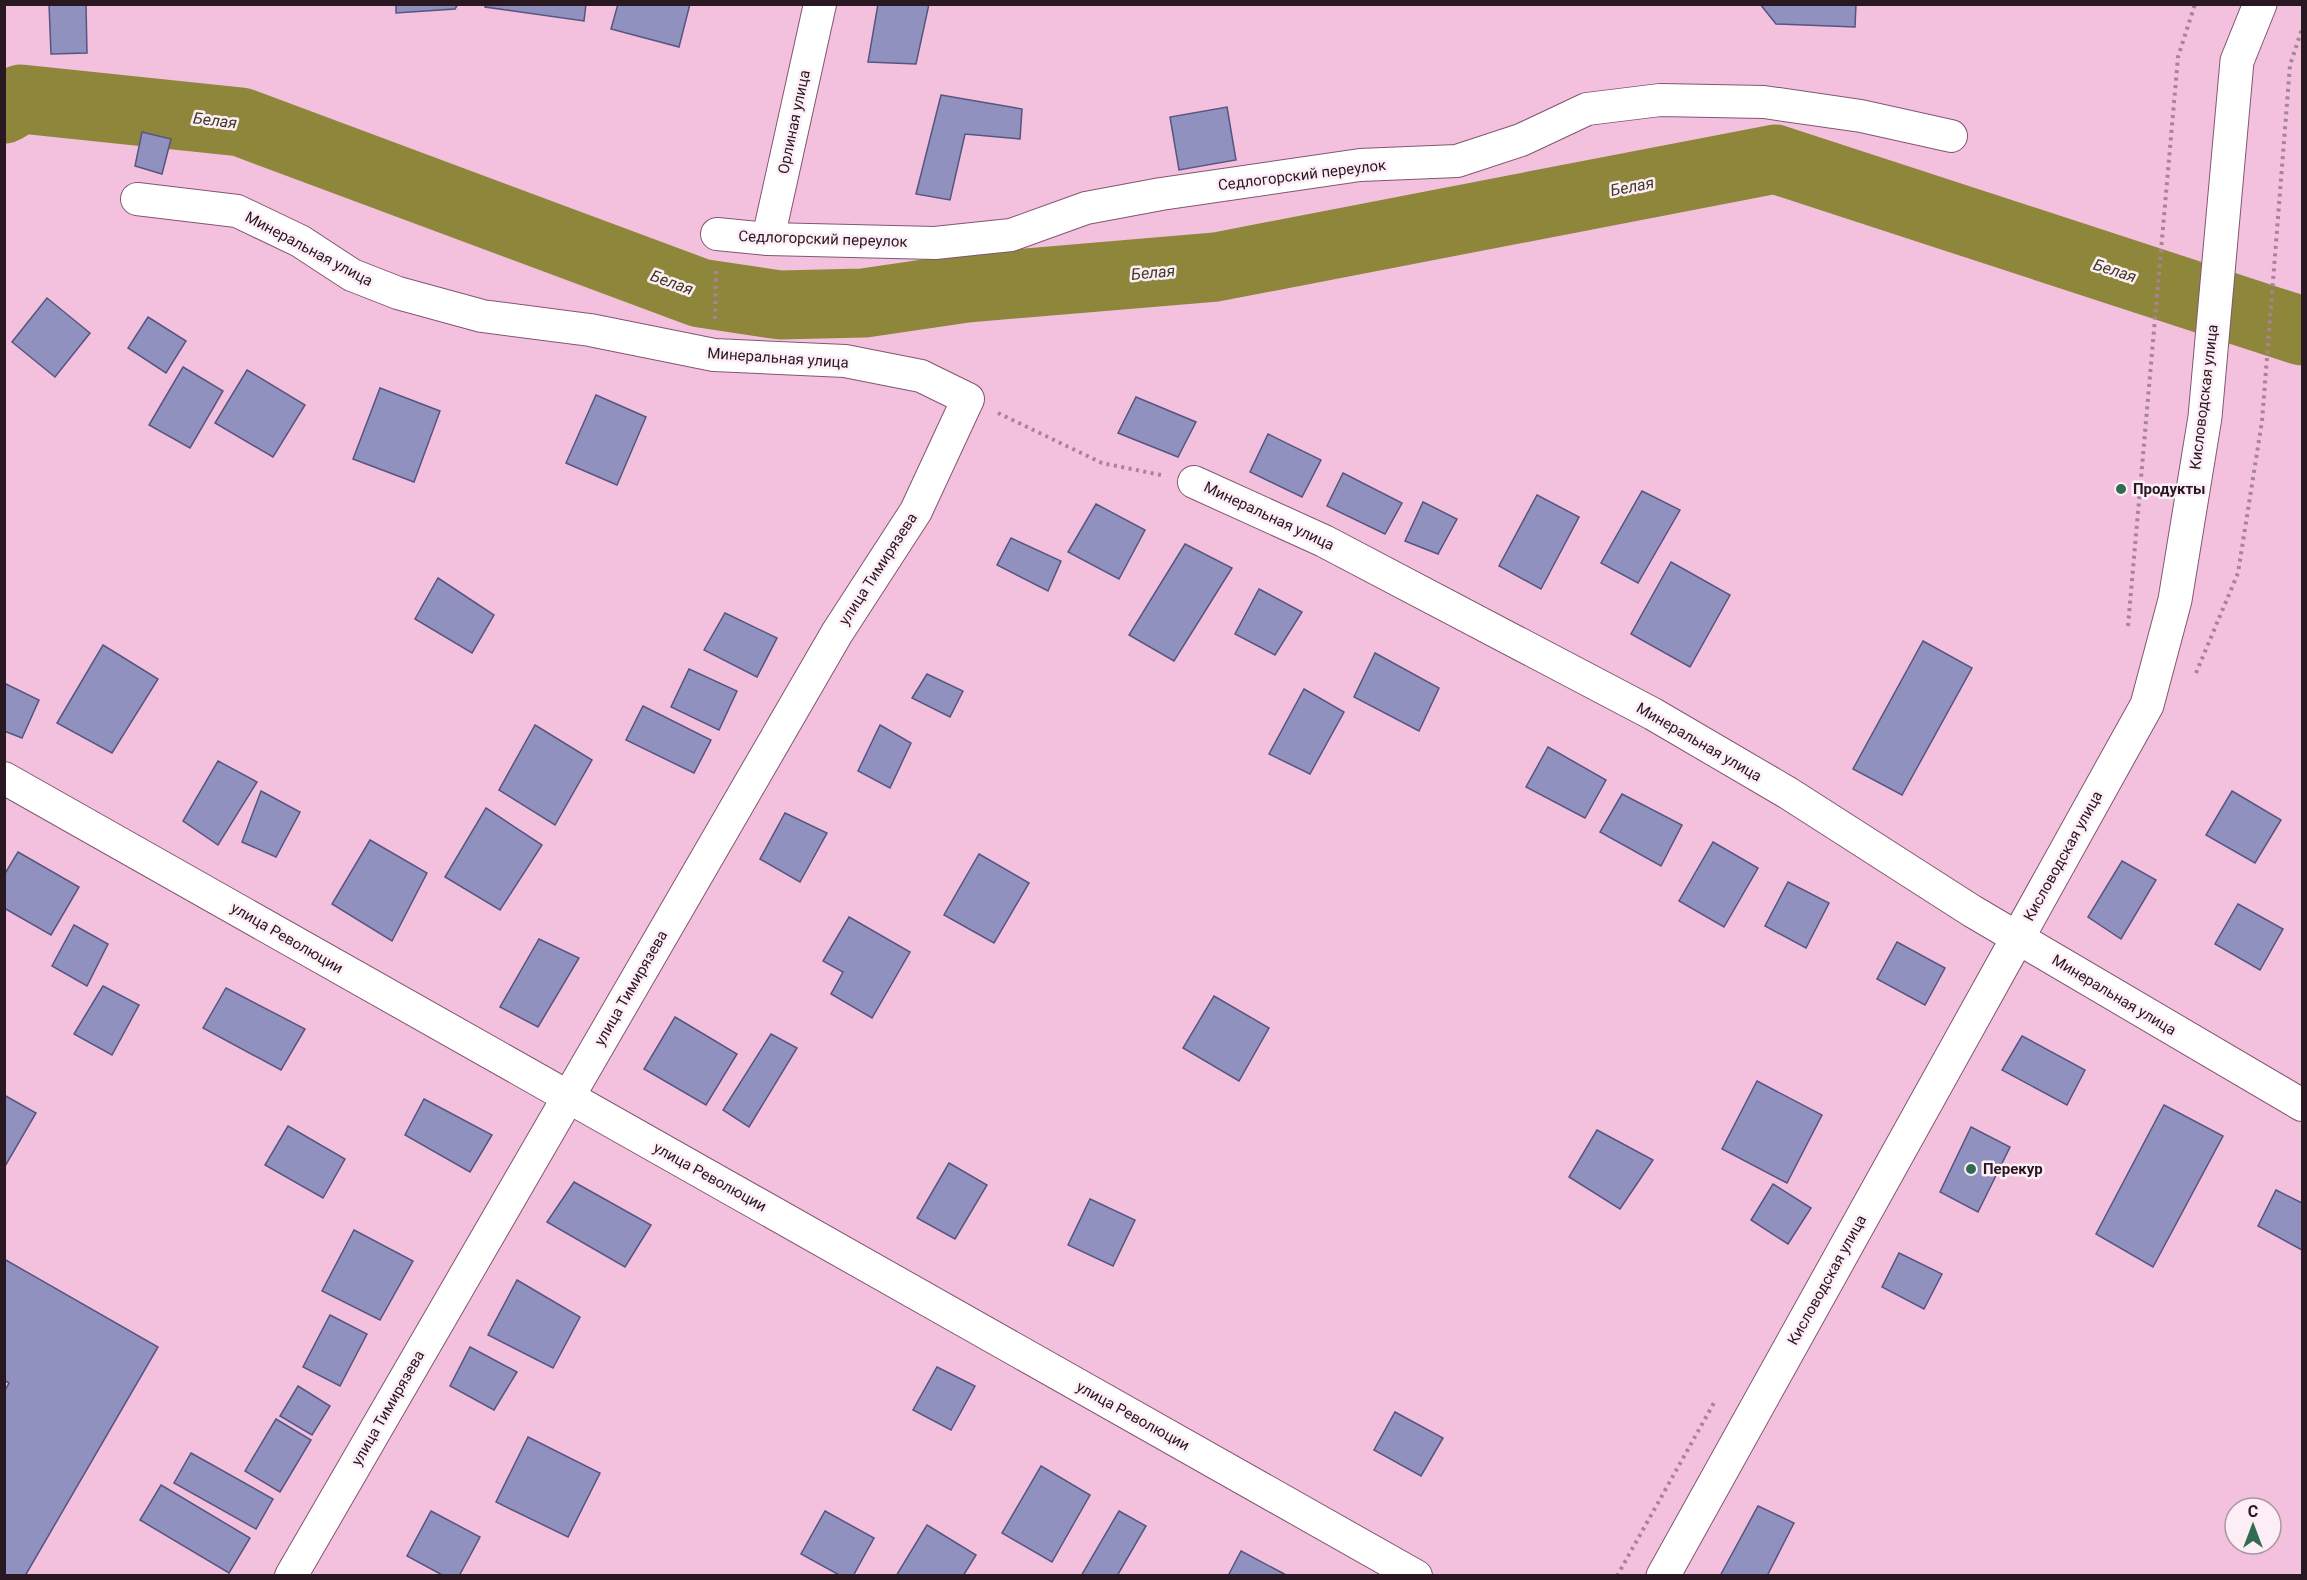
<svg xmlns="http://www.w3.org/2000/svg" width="2307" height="1580" viewBox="0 0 2307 1580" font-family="Roboto,sans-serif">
<rect width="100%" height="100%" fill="#f3c1dd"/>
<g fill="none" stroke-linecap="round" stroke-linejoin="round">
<polyline stroke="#8e873b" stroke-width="69" points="4,109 21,99 241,122 700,293 780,305 864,303 966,288 1216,267 1775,159 2302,331"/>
</g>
<g fill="#9091bf" stroke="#565580" stroke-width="1.5">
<polygon points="49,4 86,4 87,53 51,54"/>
<polygon points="396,4 458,4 455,9 396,13"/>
<polygon points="485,4 586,4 584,21 485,7"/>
<polygon points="618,4 690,4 679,47 611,29"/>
<polygon points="878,4 929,4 916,64 868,62"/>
<polygon points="1760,4 1856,4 1855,27 1776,24"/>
<polygon points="941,95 1022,109 1020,139 965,134 950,200 916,194"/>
<polygon points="1227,107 1236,160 1179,170 1170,117"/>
<polygon points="142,132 171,139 162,174 135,166"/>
<polygon points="47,298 90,333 55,377 12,342"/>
<polygon points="148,317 186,341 166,373 128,348"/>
<polygon points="183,367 223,391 190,448 149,425"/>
<polygon points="247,370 305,405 273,457 215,423"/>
<polygon points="380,388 440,411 414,482 353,459"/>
<polygon points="596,395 646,417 617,485 566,463"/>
<polygon points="1136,397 1196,422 1178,457 1118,433"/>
<polygon points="1268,434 1321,460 1302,497 1250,472"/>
<polygon points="1343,473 1402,503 1385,534 1327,506"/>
<polygon points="1642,491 1680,510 1638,583 1601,563"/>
<polygon points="1537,495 1579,517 1541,589 1499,566"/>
<polygon points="1423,502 1457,519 1438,554 1405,541"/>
<polygon points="1096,504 1145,530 1119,579 1068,552"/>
<polygon points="1011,538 1061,561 1048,591 997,565"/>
<polygon points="1185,544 1232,568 1174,661 1129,635"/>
<polygon points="1671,562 1730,595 1690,667 1631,634"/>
<polygon points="438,578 494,615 472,653 415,619"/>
<polygon points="1259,589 1302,612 1275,655 1235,634"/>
<polygon points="725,613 777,638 757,677 704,650"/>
<polygon points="1923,641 1972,668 1902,795 1853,769"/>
<polygon points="103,645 158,679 112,753 57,723"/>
<polygon points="1375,653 1439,688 1419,731 1354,697"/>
<polygon points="689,669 737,691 719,730 671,707"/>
<polygon points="927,674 963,691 950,717 912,698"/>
<polygon points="4,683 39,700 22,738 4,731"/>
<polygon points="1304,689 1344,712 1310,774 1269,754"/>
<polygon points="643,706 711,740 694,773 626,740"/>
<polygon points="535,725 592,760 555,825 499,790"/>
<polygon points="880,725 911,743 890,788 858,771"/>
<polygon points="1548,747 1606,780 1585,818 1526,787"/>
<polygon points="218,761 257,782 218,845 183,821"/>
<polygon points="261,791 300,812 276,857 242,842"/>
<polygon points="2232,791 2281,820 2255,863 2206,835"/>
<polygon points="1622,794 1682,825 1661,866 1600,832"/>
<polygon points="486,808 542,845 500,910 445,877"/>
<polygon points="785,813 827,833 800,882 760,859"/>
<polygon points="370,840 427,873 392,941 332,904"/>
<polygon points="1713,842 1758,868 1724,927 1679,901"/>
<polygon points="18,852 79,887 51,935 4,908 4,875"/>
<polygon points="979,854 1029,883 994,943 944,915"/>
<polygon points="2122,861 2156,880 2121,939 2088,917"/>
<polygon points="1788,882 1829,903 1806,948 1765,926"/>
<polygon points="2238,904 2283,929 2260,970 2215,944"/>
<polygon points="849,917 910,952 872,1018 831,994 843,972 823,961"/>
<polygon points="74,925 108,944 87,986 52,966"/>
<polygon points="539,939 579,958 538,1027 500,1007"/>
<polygon points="1897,942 1945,968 1925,1005 1877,979"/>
<polygon points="103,986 139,1005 112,1055 74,1034"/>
<polygon points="226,988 305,1029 281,1070 203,1028"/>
<polygon points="1214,996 1269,1028 1239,1081 1183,1048"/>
<polygon points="675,1017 737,1054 706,1105 644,1069"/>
<polygon points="771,1034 797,1048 749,1127 723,1110"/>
<polygon points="2022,1036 2085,1070 2067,1105 2002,1070"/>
<polygon points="1757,1081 1822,1115 1787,1183 1722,1149"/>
<polygon points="4,1095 36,1113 4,1168"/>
<polygon points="424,1099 492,1135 470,1172 405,1135"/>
<polygon points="2164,1105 2223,1136 2153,1267 2096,1234"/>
<polygon points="288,1126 345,1159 323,1198 265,1165"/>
<polygon points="1971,1127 2010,1147 1978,1212 1940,1192"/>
<polygon points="1597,1130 1653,1160 1620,1209 1569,1177"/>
<polygon points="949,1163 987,1185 955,1239 917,1218"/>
<polygon points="574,1182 651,1225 625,1267 547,1222"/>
<polygon points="1773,1184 1811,1208 1788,1244 1751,1220"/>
<polygon points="2276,1190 2302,1203 2302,1250 2258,1226"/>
<polygon points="1090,1199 1135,1220 1113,1266 1068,1245"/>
<polygon points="354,1230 413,1261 380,1320 322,1291"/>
<polygon points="1899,1253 1942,1274 1924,1309 1882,1287"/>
<polygon points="4,1259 158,1347 25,1576 4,1576 4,1392 9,1383 4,1380"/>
<polygon points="517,1280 580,1317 553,1368 488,1335"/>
<polygon points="330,1315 367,1334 340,1386 303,1367"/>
<polygon points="470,1347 517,1372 494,1410 450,1386"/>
<polygon points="937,1367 975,1386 951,1430 913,1410"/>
<polygon points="298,1386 330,1406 312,1435 280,1416"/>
<polygon points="1395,1412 1443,1438 1421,1476 1374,1450"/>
<polygon points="276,1419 311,1440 280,1492 245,1471"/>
<polygon points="528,1437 600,1473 568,1537 496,1502"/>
<polygon points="191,1453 273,1499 256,1529 174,1483"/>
<polygon points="1041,1466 1090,1495 1052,1562 1002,1533"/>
<polygon points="161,1485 250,1538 229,1573 140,1520"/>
<polygon points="1758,1506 1794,1523 1767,1576 1720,1576"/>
<polygon points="431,1511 480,1537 459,1576 444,1576 407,1556"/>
<polygon points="825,1511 874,1538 853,1576 841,1576 801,1554"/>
<polygon points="1119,1511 1146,1526 1117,1576 1081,1576"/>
<polygon points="927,1525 976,1555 963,1576 896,1576"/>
<polygon points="1241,1551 1288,1576 1228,1576"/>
</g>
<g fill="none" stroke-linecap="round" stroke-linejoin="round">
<g stroke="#825670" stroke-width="34">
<g id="minor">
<polyline points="137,199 237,211 300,241 352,275 398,293 482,316 590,330 714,355 845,361 921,376 968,399 916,511 837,633 291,1576"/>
<polyline points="717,234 768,239 935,243 1011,235 1086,208 1161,194 1360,165 1457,161 1521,140 1587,109 1660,100 1764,102 1861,116 1951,136"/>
<polyline points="768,239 820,4"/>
<polyline points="1194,482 1324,541 1653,714 1788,793 1972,911 2302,1105"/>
<polyline points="4,778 1416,1576"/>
</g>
</g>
<g stroke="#825670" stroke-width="35">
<polyline id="secondary" points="1663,1576 2147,705 2175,600 2205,417 2237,61 2260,4"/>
</g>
<g stroke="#a88297" stroke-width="4" stroke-dasharray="3 4.5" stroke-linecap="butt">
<polyline points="715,319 716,269"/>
<polyline points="998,413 1102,463 1161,475"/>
<polyline points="2128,626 2178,57 2195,4"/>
<polyline points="2196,673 2238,573 2262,421 2290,65 2302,29"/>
<polyline points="1617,1576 1715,1401"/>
</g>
<use href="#minor" stroke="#fff" stroke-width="32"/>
<use href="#secondary" stroke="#fff" stroke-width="33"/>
</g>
<g fill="#326b53" stroke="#fdeef6" stroke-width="2">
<circle cx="2121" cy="489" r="6"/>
<circle cx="1971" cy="1169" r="6"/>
</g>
<g text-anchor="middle" stroke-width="5" stroke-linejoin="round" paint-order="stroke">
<g font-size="15" fill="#291722" stroke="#fdeef6">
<text transform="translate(794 122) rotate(-78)" y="5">Орлиная улица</text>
<text transform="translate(1302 175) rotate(-7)" y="5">Седлогорский переулок</text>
<text transform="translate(823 239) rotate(2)" y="5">Седлогорский переулок</text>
<text transform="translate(309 249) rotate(28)" y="5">Минеральная улица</text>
<text transform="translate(778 358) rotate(4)" y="5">Минеральная улица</text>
<text transform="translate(2204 397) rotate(-83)" y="5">Кисловодская улица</text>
<text transform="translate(1269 516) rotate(25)" y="5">Минеральная улица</text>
<text transform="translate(878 569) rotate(-57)" y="5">улица Тимирязева</text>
<text transform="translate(1699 742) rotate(30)" y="5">Минеральная улица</text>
<text transform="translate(2063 856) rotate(-61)" y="5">Кисловодская улица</text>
<text transform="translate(287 938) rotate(30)" y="5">улица Революции</text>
<text transform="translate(631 988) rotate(-60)" y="5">улица Тимирязева</text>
<text transform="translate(2114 995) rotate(31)" y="5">Минеральная улица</text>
<text transform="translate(710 1177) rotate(29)" y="5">улица Революции</text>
<text transform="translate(1827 1280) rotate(-61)" y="5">Кисловодская улица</text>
<text transform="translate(388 1408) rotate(-60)" y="5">улица Тимирязева</text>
<text transform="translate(1133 1416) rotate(29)" y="5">улица Революции</text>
</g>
<g font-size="15" font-weight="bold" fill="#291722" stroke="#fdeef6" text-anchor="start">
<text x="2133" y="494">Продукты</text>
<text x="1983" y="1174">Перекур</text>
</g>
<g font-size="16" font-style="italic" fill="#3c3a22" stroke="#fdeef6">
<text transform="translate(215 120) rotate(7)" y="6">Белая</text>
<text transform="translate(1632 186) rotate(-11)" y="6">Белая</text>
<text transform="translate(2115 270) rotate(18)" y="6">Белая</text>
<text transform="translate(1153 272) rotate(-5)" y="6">Белая</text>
<text transform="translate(672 282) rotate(20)" y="6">Белая</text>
</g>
</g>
<rect width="2307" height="1580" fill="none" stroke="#291722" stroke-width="12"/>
<g transform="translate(2253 1526)"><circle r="28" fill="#fdeef6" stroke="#a898a1" stroke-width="1.5"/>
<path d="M0-4.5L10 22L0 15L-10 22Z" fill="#326b53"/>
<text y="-9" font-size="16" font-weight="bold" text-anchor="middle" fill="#291722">С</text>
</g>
</svg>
